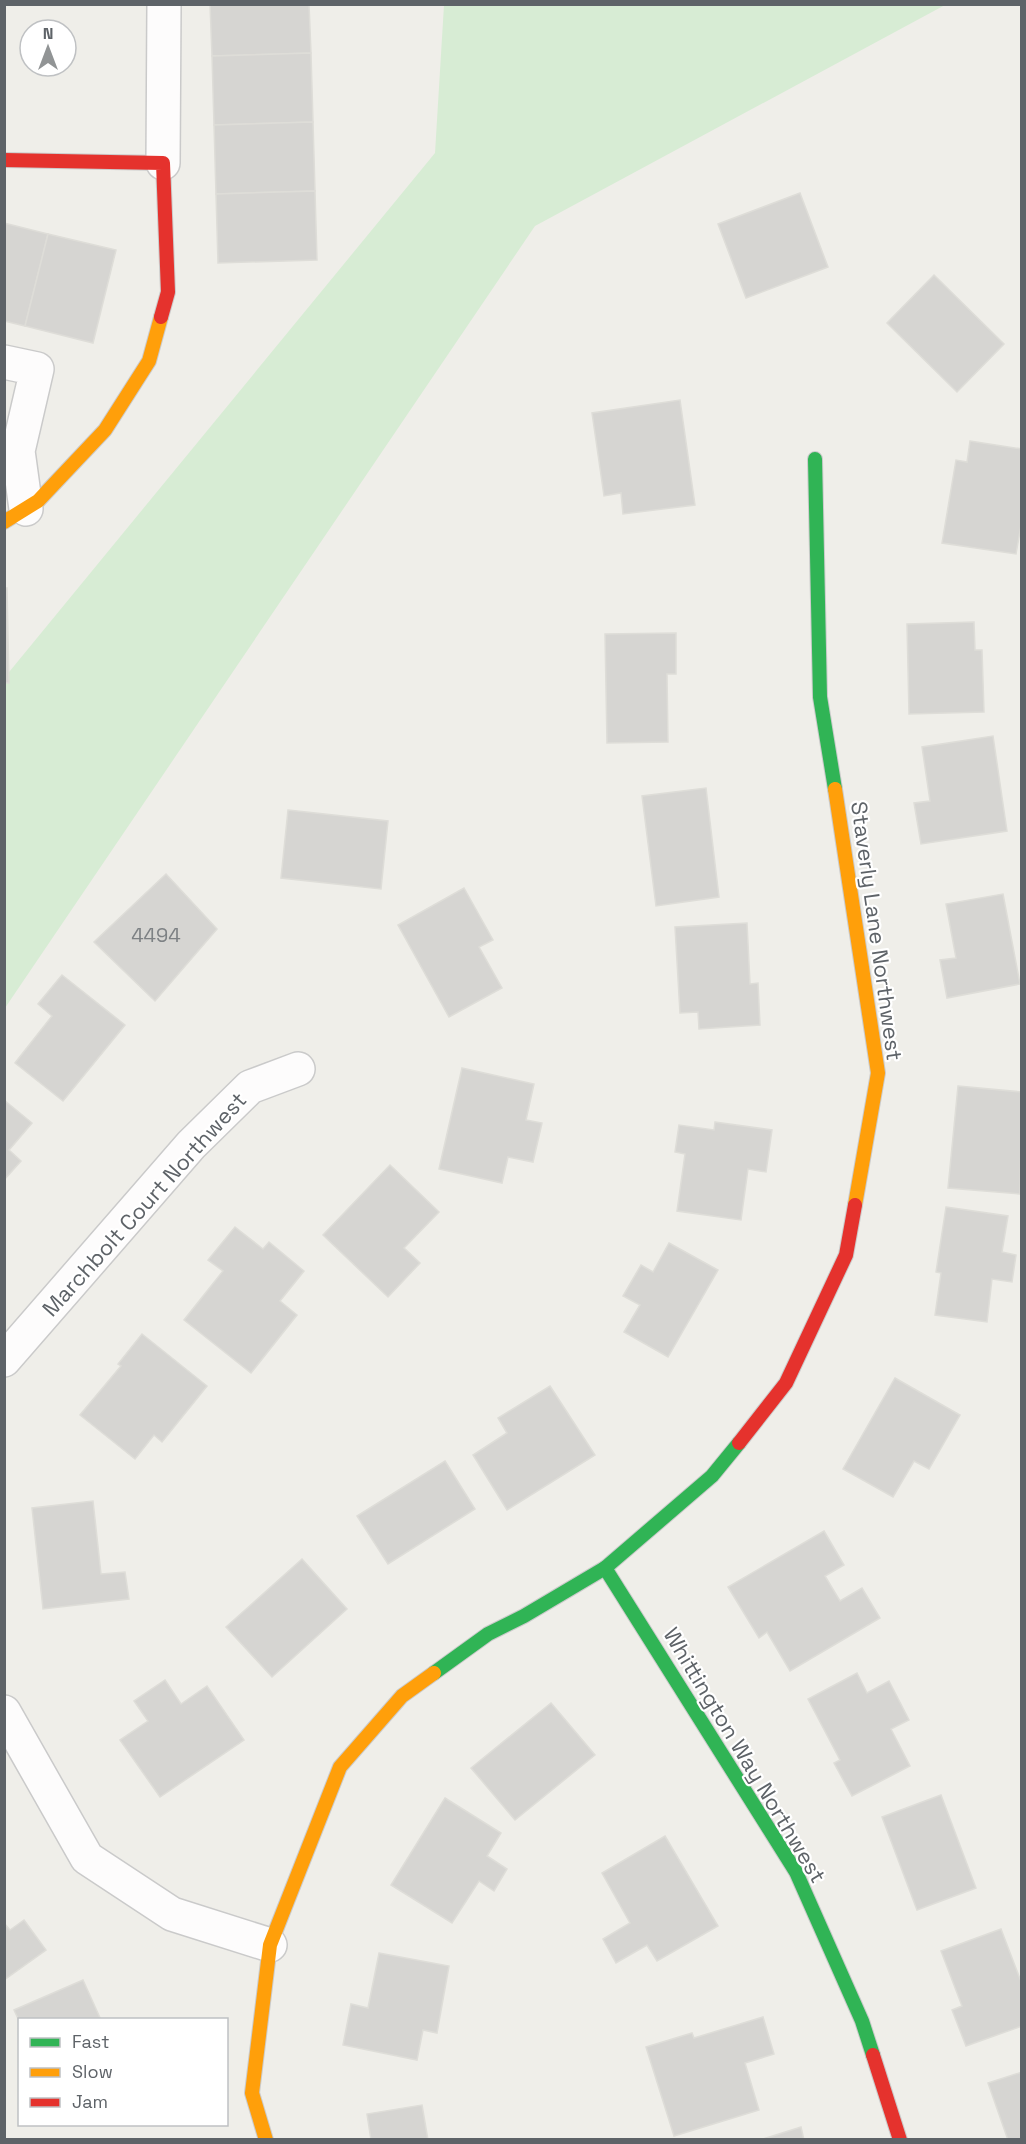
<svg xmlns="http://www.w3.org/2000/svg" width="1026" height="2144" viewBox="0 0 1026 2144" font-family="'Space Grotesk',sans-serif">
<rect width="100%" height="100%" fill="#efeee9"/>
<polygon fill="#d7ecd4" points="444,5 945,5 535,226 5,1008 5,677 435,153"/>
<g fill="#d6d5d2" stroke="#deddd8" stroke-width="1.5">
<polygon points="210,4 309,4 311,53 212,56"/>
<polygon points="311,53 313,122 214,125 212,56"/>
<polygon points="313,122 315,191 216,194 214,125"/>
<polygon points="315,191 317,260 218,263 216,194"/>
<polygon points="800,193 828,267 746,298 718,224"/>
<polygon points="4,223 48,234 25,326 4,321"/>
<polygon points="48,234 116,250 93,343 25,326"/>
<polygon points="934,275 1004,344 957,392 887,323"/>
<polygon points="680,400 695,505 623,514 621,493 604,496 592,413"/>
<polygon points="970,441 1022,449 1022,520 1016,554 942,543 956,460 967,462"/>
<polygon points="4,588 7,588 9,683 4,683"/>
<polygon points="974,622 975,650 982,650 984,712 909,714 907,624"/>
<polygon points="676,633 676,674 667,674 668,742 607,743 605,634"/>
<polygon points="993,736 1007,831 921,844 914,803 930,801 922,747"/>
<polygon points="706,788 719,897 656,906 642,796"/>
<polygon points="288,810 388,821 381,889 281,878"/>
<polygon points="166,874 217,929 155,1001 94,942"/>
<polygon points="464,888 493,940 479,947 502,988 449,1017 398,925"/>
<polygon points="1003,894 1020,984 947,998 940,960 956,958 946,904"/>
<polygon points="747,923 750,984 758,983 760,1025 699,1029 698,1012 680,1013 675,927"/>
<polygon points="62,975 125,1025 63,1101 15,1063 52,1016 38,1004"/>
<polygon points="462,1068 534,1084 526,1120 542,1123 533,1162 508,1157 502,1183 439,1169"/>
<polygon points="958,1086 1022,1092 1020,1194 948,1188"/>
<polygon points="4,1100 32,1123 9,1150 21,1161 4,1180"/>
<polygon points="715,1122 772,1130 766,1172 748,1169 741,1220 677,1211 685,1154 675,1152 679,1125 714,1130"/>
<polygon points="390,1165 439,1212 404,1248 420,1263 388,1297 323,1235"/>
<polygon points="946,1207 1008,1216 1002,1252 1016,1255 1012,1282 992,1279 987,1322 935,1315 941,1273 936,1272"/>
<polygon points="235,1227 263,1249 269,1242 304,1271 280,1301 297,1315 251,1373 184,1320 223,1271 208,1260"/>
<polygon points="669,1243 718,1270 668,1357 624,1332 640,1305 623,1296 641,1265 653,1272"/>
<polygon points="142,1334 207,1386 162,1442 154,1435 135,1459 80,1415 121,1366 118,1364"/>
<polygon points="895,1378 960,1415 929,1469 914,1461 893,1497 843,1469"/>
<polygon points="550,1386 595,1455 507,1510 473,1455 507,1433 498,1418"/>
<polygon points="445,1461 475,1509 388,1564 357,1516"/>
<polygon points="93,1501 101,1574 125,1572 129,1599 43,1609 32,1508"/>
<polygon points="824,1531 844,1565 825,1576 840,1601 862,1588 880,1618 790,1671 767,1632 759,1638 728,1587"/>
<polygon points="302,1559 347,1609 272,1677 226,1627"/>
<polygon points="857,1673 867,1693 889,1681 909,1720 891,1729 910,1766 852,1796 834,1763 840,1760 808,1699"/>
<polygon points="165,1680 181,1704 207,1686 244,1740 160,1797 120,1740 148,1721 134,1701"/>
<polygon points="551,1703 595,1755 515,1820 471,1768"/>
<polygon points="941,1795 976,1888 917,1910 882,1817"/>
<polygon points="445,1798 501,1833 487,1856 507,1869 494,1891 479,1881 452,1923 391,1885"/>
<polygon points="665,1836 718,1926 657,1961 647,1945 616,1963 603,1939 630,1923 602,1873"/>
<polygon points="24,1920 46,1950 4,1980 4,1923 10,1930"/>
<polygon points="1001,1929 1022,1984 1022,2026 966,2046 952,2010 962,2006 941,1951"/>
<polygon points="379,1953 449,1966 437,2033 423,2030 417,2060 343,2045 351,2004 368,2008"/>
<polygon points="83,1980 101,2020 20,2020 20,2023 14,2010"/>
<polygon points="763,2017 774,2054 745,2063 759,2110 674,2136 646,2047 692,2033 694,2038"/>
<polygon points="1022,2072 1022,2140 1008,2140 988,2083"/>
<polygon points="422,2105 428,2140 371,2140 367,2114"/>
<polygon points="801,2127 804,2140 760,2140"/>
</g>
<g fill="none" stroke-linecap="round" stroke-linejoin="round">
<g stroke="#cacaca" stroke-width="36">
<g id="street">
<polyline points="163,163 164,4"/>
<polyline points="4,362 37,369 18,451 26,509"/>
<polyline points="4,1360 191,1145 250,1087 298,1069"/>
<polyline points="4,1712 87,1858 172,1914 270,1945"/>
</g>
</g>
<g stroke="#cbcbcb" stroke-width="16">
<g id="fast">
<polyline points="815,459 820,697 835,789"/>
<polyline points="605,1568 796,1872 862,2021 873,2055"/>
<polyline points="434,1673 488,1634 524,1616 605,1568 712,1476 739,1443"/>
</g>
</g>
<g stroke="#cbcbcb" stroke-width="16">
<g id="slow">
<polyline points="4,522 38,501 105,430 149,361 161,317"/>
<polyline points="835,789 878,1073 855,1205"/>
<polyline points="266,2140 252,2093 270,1945 340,1767 402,1696 434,1673"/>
</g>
</g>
<g stroke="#cbcbcb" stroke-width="16">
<g id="jam">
<polyline points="4,160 163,163 168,292 161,317"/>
<polyline points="739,1443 786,1383 846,1255 855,1205"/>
<polyline points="873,2055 900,2140"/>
</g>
</g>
<use href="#street" stroke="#fdfcfc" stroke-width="33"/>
<use href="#fast" stroke="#30b455" stroke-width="14"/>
<use href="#slow" stroke="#ff9f0a" stroke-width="14"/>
<use href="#jam" stroke="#e5322d" stroke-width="14"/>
</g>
<g text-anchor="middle" stroke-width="4.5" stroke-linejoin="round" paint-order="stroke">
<g font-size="20" fill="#7d8184">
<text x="156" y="942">4494</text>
</g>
<g font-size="22" fill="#5e6368" stroke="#fff">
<text transform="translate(877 931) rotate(82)" y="8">Staverly Lane Northwest</text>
<text transform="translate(144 1204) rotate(-48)" y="8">Marchbolt Court Northwest</text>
<text transform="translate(745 1755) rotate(59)" y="8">Whittington Way Northwest</text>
</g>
</g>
<rect width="1026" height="2144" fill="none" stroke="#5e6368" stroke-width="12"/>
<rect x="18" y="2018" width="210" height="108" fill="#ffffff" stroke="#bfc1c3" stroke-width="1.5"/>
<rect x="30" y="2038" width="30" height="9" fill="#30b455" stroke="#bfc1c3" stroke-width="1.5"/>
<text x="72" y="2048" font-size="18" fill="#5e6368">Fast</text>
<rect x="30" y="2068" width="30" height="9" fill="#ff9f0a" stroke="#bfc1c3" stroke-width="1.5"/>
<text x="72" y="2078" font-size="18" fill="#5e6368">Slow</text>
<rect x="30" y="2098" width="30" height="9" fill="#e5322d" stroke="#bfc1c3" stroke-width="1.5"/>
<text x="72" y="2108" font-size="18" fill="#5e6368">Jam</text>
<g transform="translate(48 48)"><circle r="28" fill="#ffffff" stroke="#bfc1c3" stroke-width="1.5"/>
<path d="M0-4.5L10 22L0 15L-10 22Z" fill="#919495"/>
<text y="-9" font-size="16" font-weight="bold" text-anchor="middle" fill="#5e6368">N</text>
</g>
</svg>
